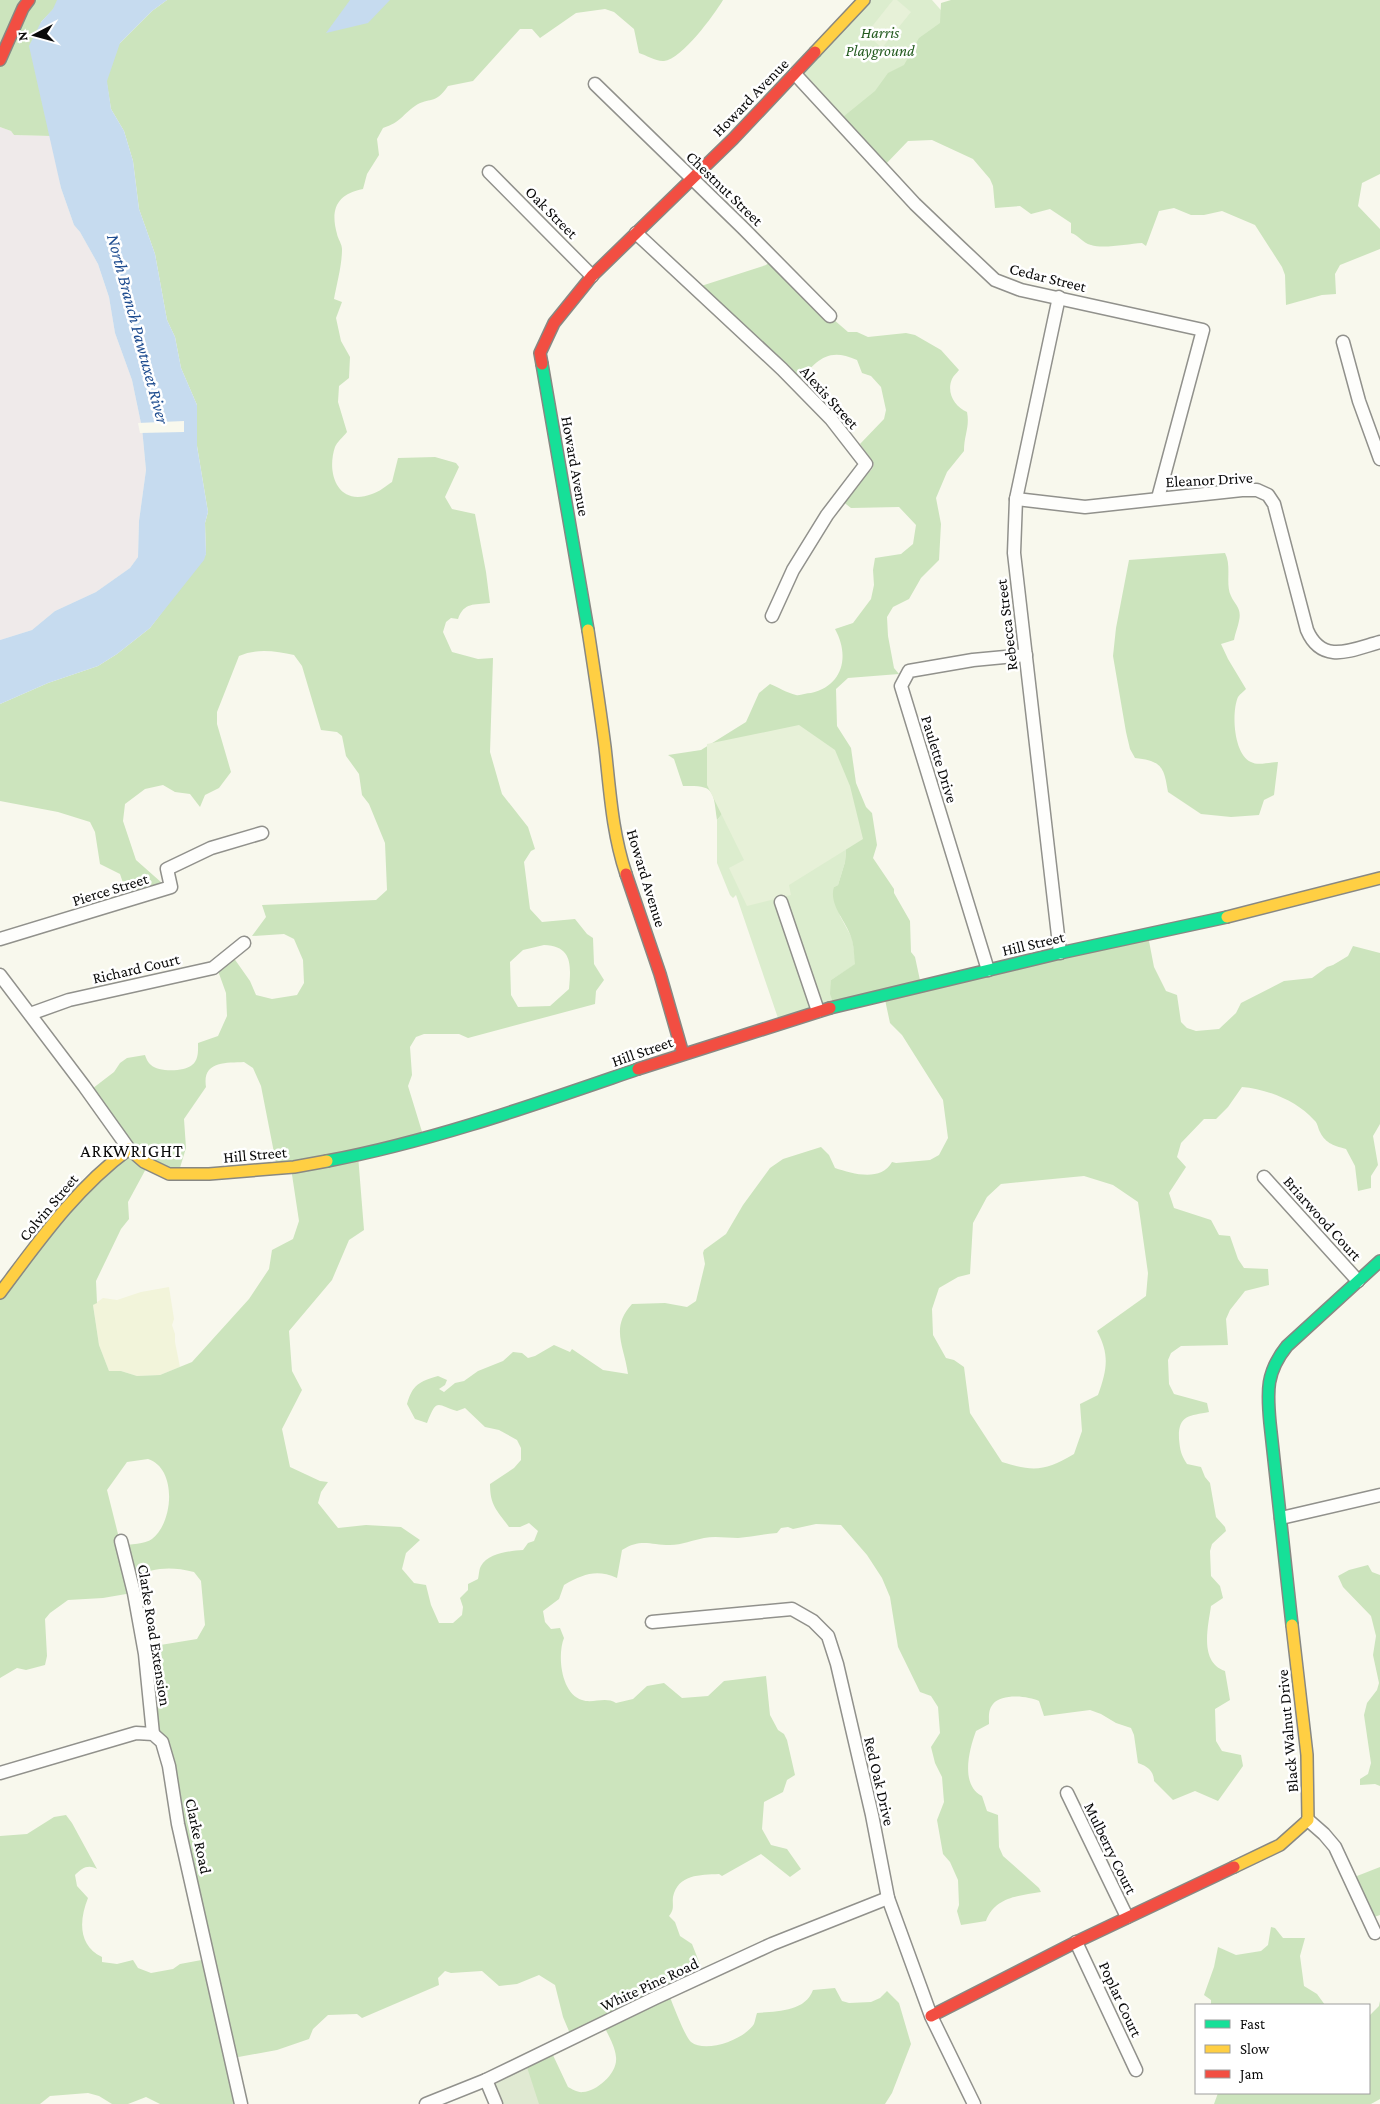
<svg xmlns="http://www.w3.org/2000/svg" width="1380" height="2104" viewBox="0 0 1380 2104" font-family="'Crimson Pro',serif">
<rect width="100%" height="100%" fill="#f8f8ed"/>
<polygon fill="#efeaea" points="0,127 11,131 14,135 51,136 61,188 74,225 80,232 98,264 109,297 115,333 132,380 142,428 146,470 139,521 138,557 130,568 96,592 55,611 32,630 0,640"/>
<polygon fill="#f2f4da" points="169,1287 174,1319 172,1325 175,1334 175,1342 180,1367 160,1375 137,1376 121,1371 109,1371 99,1345 93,1305 103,1298 117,1300 141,1292"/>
<g fill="#dcedce">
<polygon points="863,0 932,0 954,25 846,131 795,74"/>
<polygon points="816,800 846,851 845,862 838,885 834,887 840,916 852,938 856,964 831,980 834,1005 779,1021 736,895 733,898 730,895 717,863 717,820 722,814"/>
</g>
<g fill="#cce4bd" fill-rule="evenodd">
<polygon points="0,0 62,0 41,22 41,97 51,136 14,135 11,131 0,127"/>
<path d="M167,0h556c-9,15 -41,59 -59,61 -7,1 -18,-6 -25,-8l-5,-24 -20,-17 -9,-3 -29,4 -36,25 -8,-9h-12l-47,52 -25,5c-14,20 -18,10 -33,20 -14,10 -14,16 -32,22l-6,11 2,16 -12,19 -4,15c-26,5 -33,20 -26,45 1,5 5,10 5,15 0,16 -5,34 -8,50l8,3 -6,16 5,23 9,16 -1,21 -10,8 -1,16 9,30c-4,5 -10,10 -12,15 -9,27 3,60 37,47 7,-2 14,-8 20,-12l6,-24 37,-1 21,6 3,4 -14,30 7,12 23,5 11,58 4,31c-16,2 -26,-1 -32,16l-7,-1 -5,4 -3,10 9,20 26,7 15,-1 -3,94 12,42 26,33 7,22 -4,2 -7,11 6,47 12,13 33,-3 12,15 6,4 1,26 10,16 -8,11 -1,13 -127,34 -9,-4h-35l-8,3 -6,10 2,28 -4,11 15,49 -65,20 6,75 -15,10 -17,40 -43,51 3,40 10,19 -20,39 8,38 30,14 8,1 -7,10 -3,11 20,25 28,-3 35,2 19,13 -14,13 -4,16 12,14 12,2 5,20 8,18h14l9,-8 1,-8 -3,-9 8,-8v-6l10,-5c1,-4 1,-10 3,-13 7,-13 29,-15 42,-16l5,-7 6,-2 4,-10 -9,-8 -9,4h-11c-12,-17 -19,-21 -19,-43l24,-16 7,-8v-12l-4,-8 -18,-10 -14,-3 -20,-19 -8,3c-20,-6 -20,-14 -30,12l-12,-4 -8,-15c6,-20 12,-22 31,-28l9,4 -2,5 -6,4 5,3 11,-9 9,-2 14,-10 25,-10 10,-9 9,1 6,5 7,-2 19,-11 16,7 2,-3 31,21 25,4c-4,-29 -18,-46 4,-70l33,-1 22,4 9,-6 9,-37 -2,-11 1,-3 22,-16 17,-29 27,-37 13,-9 38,-12 8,8 6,13c18,6 46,14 57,-6l4,1 34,-3 9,-5 9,-17 -5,-38 -41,-65 -12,-12 -6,-28 -50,10 -4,-11 1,-14 24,-16c-1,-8 -1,-16 -3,-24 -4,-17 -24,-35 -18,-53l4,-2 7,-23 1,-11 -30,-51 -94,14 -5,6c-4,-30 -2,-35 -34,-34l-9,-27 -6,-4 33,-5 45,-28 13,-29 11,-9c8,3 17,9 26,11 4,1 10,-2 15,-2 32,-7 39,-37 24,-64l18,-6 18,-24 3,-14 -1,-15 2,-12 26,-4 12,-10 3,-19 -17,-18 -48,1 -9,-7 30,-32 2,-5 -14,-20 24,-25 2,-9 -5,-23 -10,-11 -9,-3 -5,-13c-31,-14 -40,2 -60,22l-99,-95 68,-22 6,-6 61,60 15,13h9l11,5 38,-4 9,2 26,15 18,20c-2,3 -6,6 -7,9 -6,14 3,28 15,33 3,15 -3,23 -3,39l-17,21 -11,26 5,26 -2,36 -18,18 -12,21 -16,8 -6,10 1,19 6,32 5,6 -51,4 -12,11 1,37 14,22 5,35 10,24 6,6 5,32 -4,13 21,31v4l16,28 1,31 4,5 6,28 227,-49 6,31 12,24 11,4 4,27 6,6 9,3 23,-2 17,-16 5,-10 43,-22 28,-3 15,-11 6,-2 15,-9 5,-10 27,7v171l-7,12 5,29 -7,11v12l-13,3 -3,-25 -9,-17c-14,-4 -21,-6 -27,-19 -1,-3 -2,-8 -5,-10 -17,-19 -47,-31 -72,-33l-14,20 -12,12h-12l-23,24 -4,14 9,10 -17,26 5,15 37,12 8,15 11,1 8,23 6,9 24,1 1,16 -24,6 -15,19 -4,9 2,26 -47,1 -10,7 -3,7 1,24 5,10 33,9 2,9c-20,4 -31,3 -30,27 1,11 2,16 8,25l14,3 4,10 5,6 6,34 9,10 1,4 -14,13 -2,7 1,25 9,10 3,12 -12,8c-3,21 -12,56 14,65l5,29 -15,9 1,32 6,10 19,4 2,11 -25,35 -23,-10 -22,9 -19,-19c0,-10 -7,-15 -16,-18l-4,-28 -3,-7 -15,-5 -15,-9 -11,-4 -46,6 -5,-15c-11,-5 -37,-8 -46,3 -5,6 -4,13 -4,20l-13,7c-7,19 -16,54 6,65l5,15 11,4 1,32 4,9 36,32 2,4c-23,4 -46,5 -55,29l-25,4 -4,-14 2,-6 -1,-25 -8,-18 -7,-8 -6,-34 7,-18 -2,-25 -7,-14 -4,-16 9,-14 -2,-26 -7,-11 -11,-4 -22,-45 -8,-50 -8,-19 -15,-23 -26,-30 -25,-1 -23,5 -5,-2 -7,1 -4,5c-13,1 -26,4 -39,5 -11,0 -23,-2 -34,0 -11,2 -22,7 -34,7 -20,0 -29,-7 -48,5l-5,28c-21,-9 -33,-4 -53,7l-5,14 -16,12 2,11 6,7 9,-1 4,10c-7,17 -3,56 18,62 11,4 23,-4 34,3l17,-4 14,-13 17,-3 18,15 26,-2 16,-15 42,-5 4,39 8,15 6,4 3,6 8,35 -8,5 -4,12 -19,10 -2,27 9,16 16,4 14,20 -11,8 -29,-23 -39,22 -3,-2c-19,1 -41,0 -46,23 -1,8 2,12 -4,19l6,6 5,14 12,8 11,28 -35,20c4,10 17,45 23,50 15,12 54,-3 63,-18 1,-3 2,-8 3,-11 20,-2 48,-1 56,-23l22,-2 7,13 7,2 22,-1 9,-4 7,-7 12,12 12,41 -19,49 -7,11h-389l-11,-23 66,-30 17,36c4,2 10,6 15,5 14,-1 35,-19 33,-35 -1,-11 -8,-22 -13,-33l-32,12 -8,-19 -8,-32 -16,-10 -22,9 -18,2 -17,-15 -31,2 -6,-2 -7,7 1,7 -77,33 -5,-4 -29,1 -15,14 -4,10 -32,11 -44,8 7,46h-80l-14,-7 -18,7h-16l-13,-8 -11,-3 -38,3 -10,8h-40v-268l27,-2 27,-17 12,-2 6,8 25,46c-9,-5 -15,-1 -22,6l2,11 11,12c-9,22 -10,48 14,59v5l15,2 16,-4 5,8 13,5 22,-4 7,-5 27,-5 -39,-197 -16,-29 -10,-85 55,-9 8,-14 -4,-44 -7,-9c-25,-6 -39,-4 -64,5l2,16 -29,5 -35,2 -18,13 -5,6 2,37 -2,9 -19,5 -9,-2 -17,10v-387l124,-140 -36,-59 26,-20 6,-9 7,-5 18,-3c1,3 3,8 6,10 7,7 33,7 41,0 7,-5 6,-15 6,-22l20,-7 9,-20 -1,-23 -9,-25 14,-14 19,27 6,14 16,4 25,-4 7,-12 -1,-23 -9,-21 -10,-5 -32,2 14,-19 -4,-12 114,-5 11,-10 -2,-47 -16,-39 -7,-9 -3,-21 -13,-18 -4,-20 -5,-4 -16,-2 -19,-64 -8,-11c-18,-4 -38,-7 -55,1l-22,56v12l14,48 -12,16 -14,7 -5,12 -10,-13 -15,-2 -12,-7 -18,4 -20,15 -2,17 13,39 26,23 -33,18 -9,-27 -20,-10 -5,-32 -5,-10 -32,-10 -58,-11v-97l48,-21 50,-17 19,-12 33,-26 56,-74 -1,-31 3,-11 -11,-66v-41l-16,-37 -6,-31 -8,-17 -12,-66 -16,-45 -6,-48 -9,-30 -13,-22 -8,-49 49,-49zM544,945c29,1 27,21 25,44l-19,17 -32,1 -7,-12 -1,-33 13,-12zM244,1062l9,6 8,18 16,82h14l8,53 -6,18 -21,11 -3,19 -20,30 -57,63 -32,13 -23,1 -16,-5h-12l-10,-26 -6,-40 4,-2 -1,-22 25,-52 8,-10 -1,-17 20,-37 31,6 7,-23 -2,-29 22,-32c-4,-26 19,-24 38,-25zM1084,1176l29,9 25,17 10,71 -2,23 -49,35c13,24 10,39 1,64l-18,9 2,27 -8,23c-29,17 -40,18 -72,8l-32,-49 -6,-46 -10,-7 -8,-2 -13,-23 -1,-26 7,-21 19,-11 12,-3 3,-51 14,-26 14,-13zM148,1459c29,9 26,63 4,80 -7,5 -22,5 -31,7l-14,-56 20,-28z"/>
<path d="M951,0h429v174l-18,9 -4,23 22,23v20l-40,16 -5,9 1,20 -14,1 -36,10 -1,-30 -3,-8 -27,-42 -33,-14 -18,4h-13l-17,-7 -15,3 -13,35 -4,-3c-14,1 -39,6 -51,2 -9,-2 -12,-10 -20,-12v-10l-21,-14 -19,5 -11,-8 -25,2 -2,-22 -3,-7 -17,-20 -41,-19 -24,1 -25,26 -45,-46 37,-30 13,-18 16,-8 15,-27 21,-15 1,-20z"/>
<path d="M1225,553c7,13 0,31 6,43 4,9 11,12 8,25 -1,6 -4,12 -5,19l-13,4 7,15 18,30c-2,2 -6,5 -8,8 -7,16 -4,58 13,65 7,4 19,0 27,0l-4,33 -10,5 -5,15 -28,2 -30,-3 -33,-22c-4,-25 -6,-31 -33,-34l-5,-9 -4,-17 -13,-76 3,-28 13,-68z"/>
<polygon points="1368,1565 1372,1572 1380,1575 1380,1786 1375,1784 1360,1785 1360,1779 1368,1774 1371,1763 1364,1715 1367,1703 1377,1690 1379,1683 1373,1655 1376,1636 1371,1616 1343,1587 1338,1576 1349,1570"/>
<polygon points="1380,1867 1380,1915 1374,1917 1355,1879 1357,1876"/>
<polygon points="1271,1927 1275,1928 1283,1938 1305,1938 1300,1956 1304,1986 1317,1994 1325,2005 1211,2005 1211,2000 1204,1995 1214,1967 1218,1947 1236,1955 1261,1951 1268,1945"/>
<polygon points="1380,2001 1380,2099 1371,2104 1214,2104 1218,2093 1369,2093 1369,2016 1379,2006"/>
</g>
<polygon fill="#e0e9d2" points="525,2061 539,2104 496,2104 486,2080"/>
<g fill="#e7f1d8">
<polygon points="893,0 897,0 911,12 882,48 866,34"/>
<polygon points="799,725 835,750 850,786 863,839 789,885 791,895 747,906 729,868 744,860 707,785 707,744"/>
</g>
<g fill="#c6dbef">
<polygon points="57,0 167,0 152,11 120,43 107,81 111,109 124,131 133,161 139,209 155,254 167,320 175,337 181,368 197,405 197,446 208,512 205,523 206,554 204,560 150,628 117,654 98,666 48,683 0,704 0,640 32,630 55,611 96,592 130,568 138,557 139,521 146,470 142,428 132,380 115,333 109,297 98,264 80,232 74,225 61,188 29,46 41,22 53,9"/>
<polygon points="350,0 390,0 368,23 326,33"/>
</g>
<polygon fill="#f8f8ed" points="184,421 184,432 140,433 138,423"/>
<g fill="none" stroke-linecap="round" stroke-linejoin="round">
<g stroke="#91918c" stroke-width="15">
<g id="street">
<polyline points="795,74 915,204 960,247 995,280 1021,290 1203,330 1158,498"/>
<polyline points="595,84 743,228 830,316"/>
<polyline points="489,172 592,276"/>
<polyline points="636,233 782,369 831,419 866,464 827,515 793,570 772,616"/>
<polyline points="1059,297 1016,499 1014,553 1060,953"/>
<polyline points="1343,342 1359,401 1380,459"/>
<path d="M1016,499l69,8 157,-17h15l11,5 6,9 33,126c15,35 44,20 73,12"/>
<polyline points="781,902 818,1011"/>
<polyline points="0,939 171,887 167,869 211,848 262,833"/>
<polyline points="988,970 901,686 909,671 973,660 1026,655"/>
<polyline points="0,975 84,1086 129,1149"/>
<polyline points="30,1014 69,1000 213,968 244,943"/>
<polyline points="1264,1177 1358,1281"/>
<polyline points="1281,1518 1380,1495"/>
<polyline points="121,1541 134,1593 145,1654 153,1734"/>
<polyline points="652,1622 792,1609 813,1621 828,1636 837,1664 872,1815 888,1898 931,2016 974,2104"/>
<polyline points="0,1773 136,1733 153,1734 162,1742 169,1766 178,1824 241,2104"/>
<polyline points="1067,1793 1127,1917"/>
<polyline points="1308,1820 1324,1834 1335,1847 1375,1933"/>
<polyline points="1076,1942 1136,2070"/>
<polyline points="486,2080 496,2104"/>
<polyline points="426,2104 486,2080 655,1998 772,1944 888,1898"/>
</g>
</g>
<g stroke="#888883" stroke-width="14">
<g id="fast">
<polyline points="542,364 588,630"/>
<polyline points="830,1008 1060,953 1227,917"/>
<path d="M327,1161c106,-20 209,-57 311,-92"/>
<path d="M1292,1625l-22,-202c-3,-32 -4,-51 17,-77l93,-85"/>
</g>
</g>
<g stroke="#888883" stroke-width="14">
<g id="slow">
<polyline points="815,52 864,0"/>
<path d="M588,630c6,39 12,78 17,117 5,44 7,85 21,127"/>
<polyline points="1227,917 1380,878"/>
<path d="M0,1293c39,-52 76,-105 129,-144l15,13 25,12h40l85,-7 33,-6"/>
<polyline points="1234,1867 1280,1845 1308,1820 1307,1755 1292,1625"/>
</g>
</g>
<g stroke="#888883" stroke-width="14">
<g id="jam">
<polyline points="0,60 23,8 29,0"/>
<polyline points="542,364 540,353 554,323 592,276 733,139 815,52"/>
<polyline points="626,874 660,974 683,1054"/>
<polyline points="638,1069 830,1008"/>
<polyline points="931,2016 1076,1942 1234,1867"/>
</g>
</g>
<use href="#street" stroke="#fefefc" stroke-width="12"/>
<use href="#fast" stroke="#16e098" stroke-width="11"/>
<use href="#slow" stroke="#ffcf43" stroke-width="11"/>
<use href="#jam" stroke="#f24e42" stroke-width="11"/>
</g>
<g text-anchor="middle" stroke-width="5" stroke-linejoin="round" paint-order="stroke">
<g font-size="16" font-style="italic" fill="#245b20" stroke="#fff">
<text x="880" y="38">Harris<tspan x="880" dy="18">Playground</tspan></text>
</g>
<g font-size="16" fill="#0a0a0a" stroke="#fff">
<text transform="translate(750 97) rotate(-46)" y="6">Howard Avenue</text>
<text transform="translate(725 188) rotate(44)" y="6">Chestnut Street</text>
<text transform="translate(552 212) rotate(45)" y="6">Oak Street</text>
<text transform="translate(1048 277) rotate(14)" y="6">Cedar Street</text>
<text transform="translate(830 397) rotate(48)" y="6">Alexis Street</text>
<text transform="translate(576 466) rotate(80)" y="6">Howard Avenue</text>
<text transform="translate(1209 479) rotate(-3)" y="6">Eleanor Drive</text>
<text transform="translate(1006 625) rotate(-97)" y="6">Rebecca Street</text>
<text transform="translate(940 759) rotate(73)" y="6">Paulette Drive</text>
<text transform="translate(647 878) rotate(73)" y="6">Howard Avenue</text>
<text transform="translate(110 889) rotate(-17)" y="6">Pierce Street</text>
<text transform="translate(1033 943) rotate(-13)" y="6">Hill Street</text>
<text transform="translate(136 968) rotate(-13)" y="6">Richard Court</text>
<text transform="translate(642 1051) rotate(-19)" y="6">Hill Street</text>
<text transform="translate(255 1154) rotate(-5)" y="6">Hill Street</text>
<text transform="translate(48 1207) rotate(-50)" y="6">Colvin Street</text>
<text transform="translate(1323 1218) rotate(48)" y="6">Briarwood Court</text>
<text transform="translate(155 1635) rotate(81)" y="6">Clarke Road Extension</text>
<text transform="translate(1287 1731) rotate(-95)" y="6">Black Walnut Drive</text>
<text transform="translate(880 1781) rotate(77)" y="6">Red Oak Drive</text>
<text transform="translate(199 1836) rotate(78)" y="6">Clarke Road</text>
<text transform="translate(1111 1848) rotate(64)" y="6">Mulberry Court</text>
<text transform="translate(649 1984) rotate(-25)" y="6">White Pine Road</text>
<text transform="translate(1121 1999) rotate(65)" y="6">Poplar Court</text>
</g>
<g font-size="18" font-style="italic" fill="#1f4d90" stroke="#fff">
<text transform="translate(138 329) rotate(75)" y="6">North Branch Pawtuxet River</text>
</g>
<g font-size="18" letter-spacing="1" fill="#0a0a0a" stroke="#fff">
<text x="132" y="1157">ARKWRIGHT</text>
</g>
</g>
<rect x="1195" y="2004" width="175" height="90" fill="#ffffff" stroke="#9d9d9d"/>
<rect x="1205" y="2020" width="25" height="8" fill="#16e098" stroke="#9d9d9d"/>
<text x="1240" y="2029" font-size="15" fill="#0a0a0a">Fast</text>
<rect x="1205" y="2045" width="25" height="8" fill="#ffcf43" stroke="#9d9d9d"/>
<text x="1240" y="2054" font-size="15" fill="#0a0a0a">Slow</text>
<rect x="1205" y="2070" width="25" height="8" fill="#f24e42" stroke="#9d9d9d"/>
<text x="1240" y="2079" font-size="15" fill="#0a0a0a">Jam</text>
<g transform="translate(35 35) rotate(264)" stroke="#ffffff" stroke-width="4" paint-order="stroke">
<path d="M0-4L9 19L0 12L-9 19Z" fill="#0a0a0a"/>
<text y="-8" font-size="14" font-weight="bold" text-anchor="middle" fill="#0a0a0a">N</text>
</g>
</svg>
